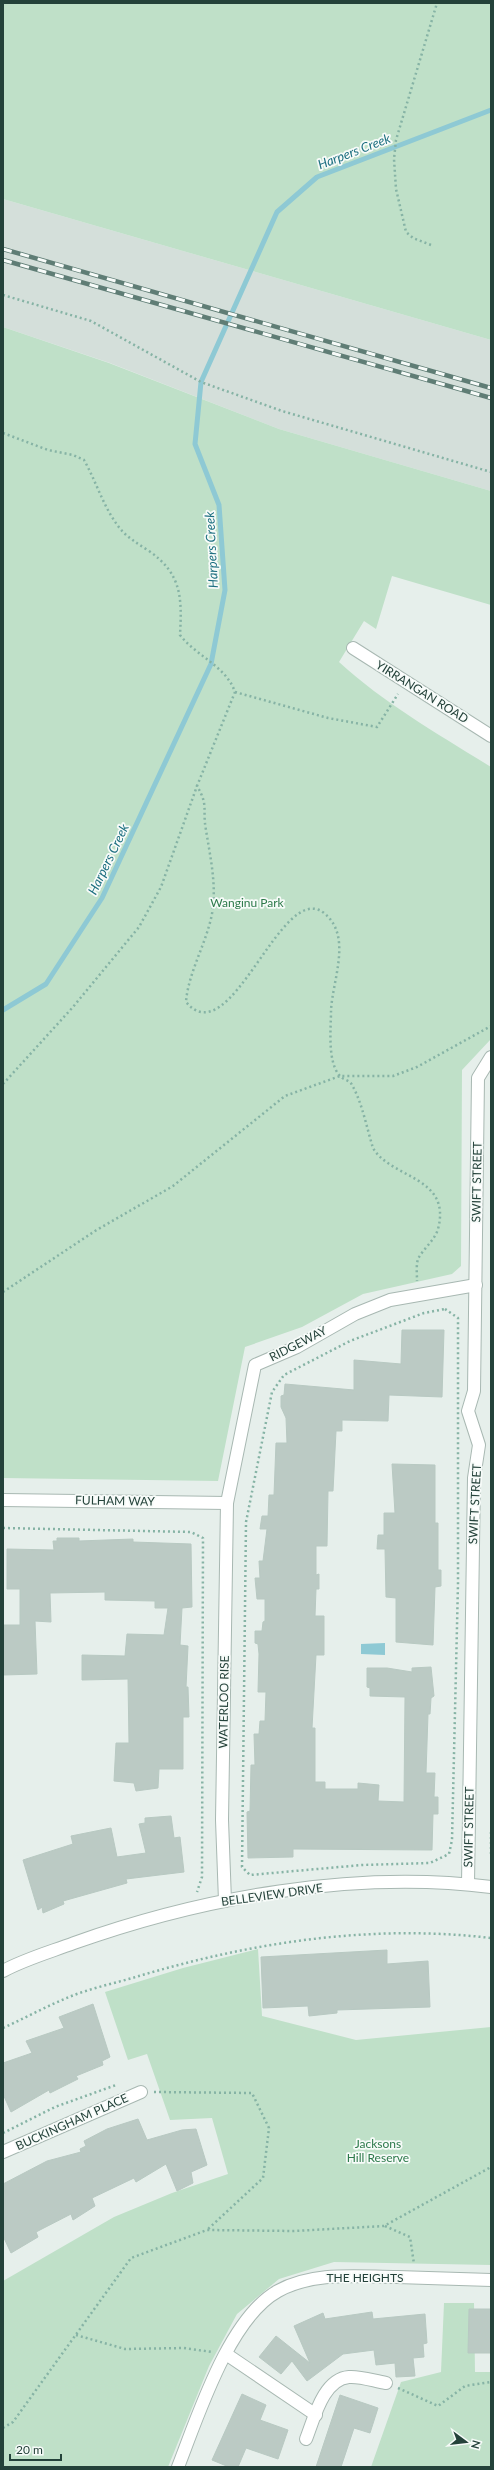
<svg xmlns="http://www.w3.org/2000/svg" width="494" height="2470" viewBox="0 0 494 2470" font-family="Lato,sans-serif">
<rect width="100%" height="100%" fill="#e6efeb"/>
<polygon fill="#d4dfda" points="3,199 491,340 491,491 279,429 110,363 3,327"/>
<g fill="#bfe0c8">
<polygon points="3,3 491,3 491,340 3,199"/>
<path d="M3,327l106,36 170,66 212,62v114l-99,-29 -16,53 -12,-8 -25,41c46,42 99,72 152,105v272l-29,31 -1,196 -9,8 -89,20 -61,33 -57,20 -27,134 -215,-3z"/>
<polygon points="258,1949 262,2016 356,2040 491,2027 491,2265 334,2262 279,2279 237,2314 209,2366 168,2467 3,2467 3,2281 114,2217 172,2193 228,2174 212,2118 170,2120 147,2054 128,2060 105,1992 183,1968"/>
<polygon points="444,2303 474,2303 475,2372 491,2372 491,2467 371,2467 401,2382 441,2372"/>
</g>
<polygon fill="#8ec9d4" points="385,1643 385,1655 361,1654 361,1644"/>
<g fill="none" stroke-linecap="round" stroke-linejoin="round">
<polyline stroke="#8ec9d4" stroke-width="5" points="3,1010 46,984 102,898 211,664 225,590 219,505 195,444 201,382 277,212 317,177 491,110"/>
</g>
<g fill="#bbcac4" stroke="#b8c9c2">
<polygon points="402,1330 444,1330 442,1397 389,1395 388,1421 342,1420 342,1431 336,1431 333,1491 328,1491 327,1546 316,1546 316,1575 319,1574 319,1589 316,1589 315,1616 324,1616 324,1655 316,1655 312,1728 315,1728 315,1782 325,1782 325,1789 358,1789 358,1783 379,1785 378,1801 404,1802 405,1697 370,1696 370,1688 367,1687 367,1668 387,1668 412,1672 412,1668 431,1667 434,1696 431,1698 430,1714 428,1714 426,1773 435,1773 434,1797 438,1797 438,1814 433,1814 432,1850 293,1849 293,1857 248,1858 247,1812 250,1811 251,1765 255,1765 254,1734 259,1734 260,1721 265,1721 266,1692 258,1692 259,1654 258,1644 255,1643 255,1631 262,1631 263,1622 265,1621 265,1599 257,1599 255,1578 260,1578 259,1561 263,1561 267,1529 260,1529 262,1516 268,1516 269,1495 274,1495 276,1443 287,1443 286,1418 281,1407 281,1396 284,1395 285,1384 354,1390 354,1360 401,1364"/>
<polygon points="392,1464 435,1465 435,1523 438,1523 438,1570 441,1570 441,1586 435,1587 433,1645 396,1642 396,1598 386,1597 385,1549 377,1549 378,1535 384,1535 384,1513 395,1513"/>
<polygon points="57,1538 79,1538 79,1541 133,1539 133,1542 191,1544 192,1607 182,1608 180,1645 188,1646 186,1687 188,1687 189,1717 183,1717 183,1769 159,1769 158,1788 136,1791 134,1783 114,1781 116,1743 129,1743 128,1679 82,1680 82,1655 125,1656 127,1634 164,1635 168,1608 155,1608 155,1601 105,1600 105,1592 50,1593 51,1622 35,1621 37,1674 3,1675 3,1625 20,1625 20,1589 7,1589 7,1549 54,1550 53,1541 57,1541"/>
<polygon points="171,1816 174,1838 180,1837 184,1872 126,1879 127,1883 63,1901 64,1904 43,1913 42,1907 38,1910 23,1860 73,1844 71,1836 111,1828 117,1857 146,1853 139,1824 145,1823 145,1818"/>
<polygon points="387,1950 387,1964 428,1961 430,2007 337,2010 337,2013 309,2016 308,2006 263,2008 261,1957"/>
<polygon points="93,2004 110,2057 102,2061 103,2065 76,2076 78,2079 50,2093 49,2090 11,2112 3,2094 3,2063 32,2053 26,2041 64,2028 59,2017"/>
<polygon points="138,2119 147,2140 182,2130 196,2129 207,2165 191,2172 193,2183 177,2191 166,2164 136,2182 134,2178 92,2198 95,2206 73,2220 71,2214 36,2232 38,2237 11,2253 3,2236 3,2184 47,2161 81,2152 80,2149 86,2146 84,2141 107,2129"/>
<polygon points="469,2309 491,2309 491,2353 468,2353"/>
<polygon points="372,2312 373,2319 425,2314 427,2343 423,2344 424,2357 413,2358 415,2376 396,2377 395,2363 376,2365 374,2350 343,2354 307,2381 292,2361 281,2374 259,2357 276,2336 310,2363 294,2326 323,2313 325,2319"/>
<polygon points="242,2394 266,2405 260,2420 288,2430 278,2459 246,2448 238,2467 229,2467 212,2460"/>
<polygon points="340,2395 378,2408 370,2433 354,2428 341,2467 316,2467"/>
</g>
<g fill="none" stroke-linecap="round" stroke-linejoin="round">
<g stroke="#a8b8b2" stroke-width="14">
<g id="street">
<polyline points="353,648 491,736"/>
<polyline points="3,1500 227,1503"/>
<polyline points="468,1884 474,1478 479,1445 468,1411 474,1391 478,1078 491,1057"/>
<polyline points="225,1901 222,1820 227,1503 255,1365 297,1347 355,1314 390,1300 476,1285"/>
<path d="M3,1971c22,-12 47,-19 71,-28 129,-46 280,-73 417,-56"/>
<polyline points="3,2152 141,2092"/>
<polyline points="226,2354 316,2415"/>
<path d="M306,2439c8,-20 17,-60 43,-62 11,-1 25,4 37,6"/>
<path d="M178,2467c20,-51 51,-149 100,-176 36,-20 81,-14 119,-14 32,1 63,2 94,3"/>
</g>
</g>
<g stroke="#86b3a5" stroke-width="2.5" stroke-dasharray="2 3" stroke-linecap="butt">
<polyline points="431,245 413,238 406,232 396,189 394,159 396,140 437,3"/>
<polyline points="3,295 91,321 201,382 282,411 491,472"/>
<path d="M3,433l45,17 25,5 11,5c12,21 19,46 34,66 8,11 19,17 31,25 33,23 33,47 31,84 16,21 46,31 55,57l-38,94c12,20 5,23 9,44 5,32 13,64 3,96 -7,25 -21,50 -23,76 45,54 95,-123 138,-89 29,23 8,68 7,98 0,18 -4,51 9,65 3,4 10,4 12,9 10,17 15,44 21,63 18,31 79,28 65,81 -3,11 -15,20 -20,30 -2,6 -1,15 -1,22"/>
<polyline points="235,692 328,718 377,727 398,694"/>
<polyline points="3,1084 73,1007 139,927 161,887 197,786"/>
<polyline points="3,1292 95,1231 173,1186 285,1096 340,1076 393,1076 417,1067 491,1026"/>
<polygon points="445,1309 458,1318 458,1583 452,1840 449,1854 430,1863 362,1865 250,1875 242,1867 246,1522 272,1392 284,1375 350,1341 424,1313"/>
<polyline points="3,1528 191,1532 203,1538 202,1877 197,1892"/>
<polyline points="491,1832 491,1855"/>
<path d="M3,2028c22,-10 44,-22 66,-31 22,-9 47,-14 70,-21 114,-34 232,-52 352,-38"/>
<polyline points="154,2092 252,2093 269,2128 263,2178 207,2230"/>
<polyline points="3,2133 55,2107 116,2085"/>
<polyline points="385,2226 410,2237 414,2264"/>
<polyline points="76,2335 125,2349 184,2348 212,2352"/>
<polyline points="398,2388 438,2406 465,2386 491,2382"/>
<polyline points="3,2428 13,2422 131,2258 207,2230 294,2231 384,2226 491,2167"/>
</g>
<use href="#street" stroke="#fff" stroke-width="12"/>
<g stroke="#5f7d75" stroke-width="4.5">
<g id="rail">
<polyline points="3,249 491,388"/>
<polyline points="3,260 491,398"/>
</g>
</g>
<use href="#rail" stroke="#f7fbf9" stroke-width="3" stroke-dasharray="9" stroke-linecap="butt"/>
</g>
<g text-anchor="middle" stroke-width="3.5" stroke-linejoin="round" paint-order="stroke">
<g font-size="12" fill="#24423a" stroke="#f7fbf9">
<text transform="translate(422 692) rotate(32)" y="4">YIRRANGAN ROAD</text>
<text transform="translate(477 1182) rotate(-89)" y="4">SWIFT STREET</text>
<text transform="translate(298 1344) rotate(-27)" y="4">RIDGEWAY</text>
<text transform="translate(115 1501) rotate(1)" y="4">FULHAM WAY</text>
<text transform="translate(475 1504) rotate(-87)" y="4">SWIFT STREET</text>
<text transform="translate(224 1702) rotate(-89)" y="4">WATERLOO RISE</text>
<text transform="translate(469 1827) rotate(-89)" y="4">SWIFT STREET</text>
<text transform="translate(272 1895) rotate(-8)" y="4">BELLEVIEW DRIVE</text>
<text transform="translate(72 2122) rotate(-24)" y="4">BUCKINGHAM PLACE</text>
<text x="365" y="2282">THE HEIGHTS</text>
</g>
<g font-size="12" fill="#2d7a4b" stroke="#f7fbf9">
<text x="247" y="907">Wanginu Park</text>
<text x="378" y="2148">Jacksons<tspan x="378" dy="14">Hill Reserve</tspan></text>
</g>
<g font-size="13" font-style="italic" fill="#1c6f80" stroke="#f7fbf9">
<text transform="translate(354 151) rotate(-21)" y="5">Harpers Creek</text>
<text transform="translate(211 550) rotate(-93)" y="5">Harpers Creek</text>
<text transform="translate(108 859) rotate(-64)" y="5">Harpers Creek</text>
</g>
</g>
<rect width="494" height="2470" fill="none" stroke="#24423a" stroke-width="8"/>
<g transform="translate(466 2442) rotate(105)" stroke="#f7fbf9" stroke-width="3" paint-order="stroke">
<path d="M0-3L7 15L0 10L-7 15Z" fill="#24423a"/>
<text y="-6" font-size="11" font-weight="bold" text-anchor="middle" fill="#24423a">N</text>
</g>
<path d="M10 2454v6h51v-6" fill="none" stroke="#24423a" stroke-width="2"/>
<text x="16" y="2454" font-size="12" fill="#24423a" stroke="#f7fbf9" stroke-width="3" paint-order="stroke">20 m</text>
</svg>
